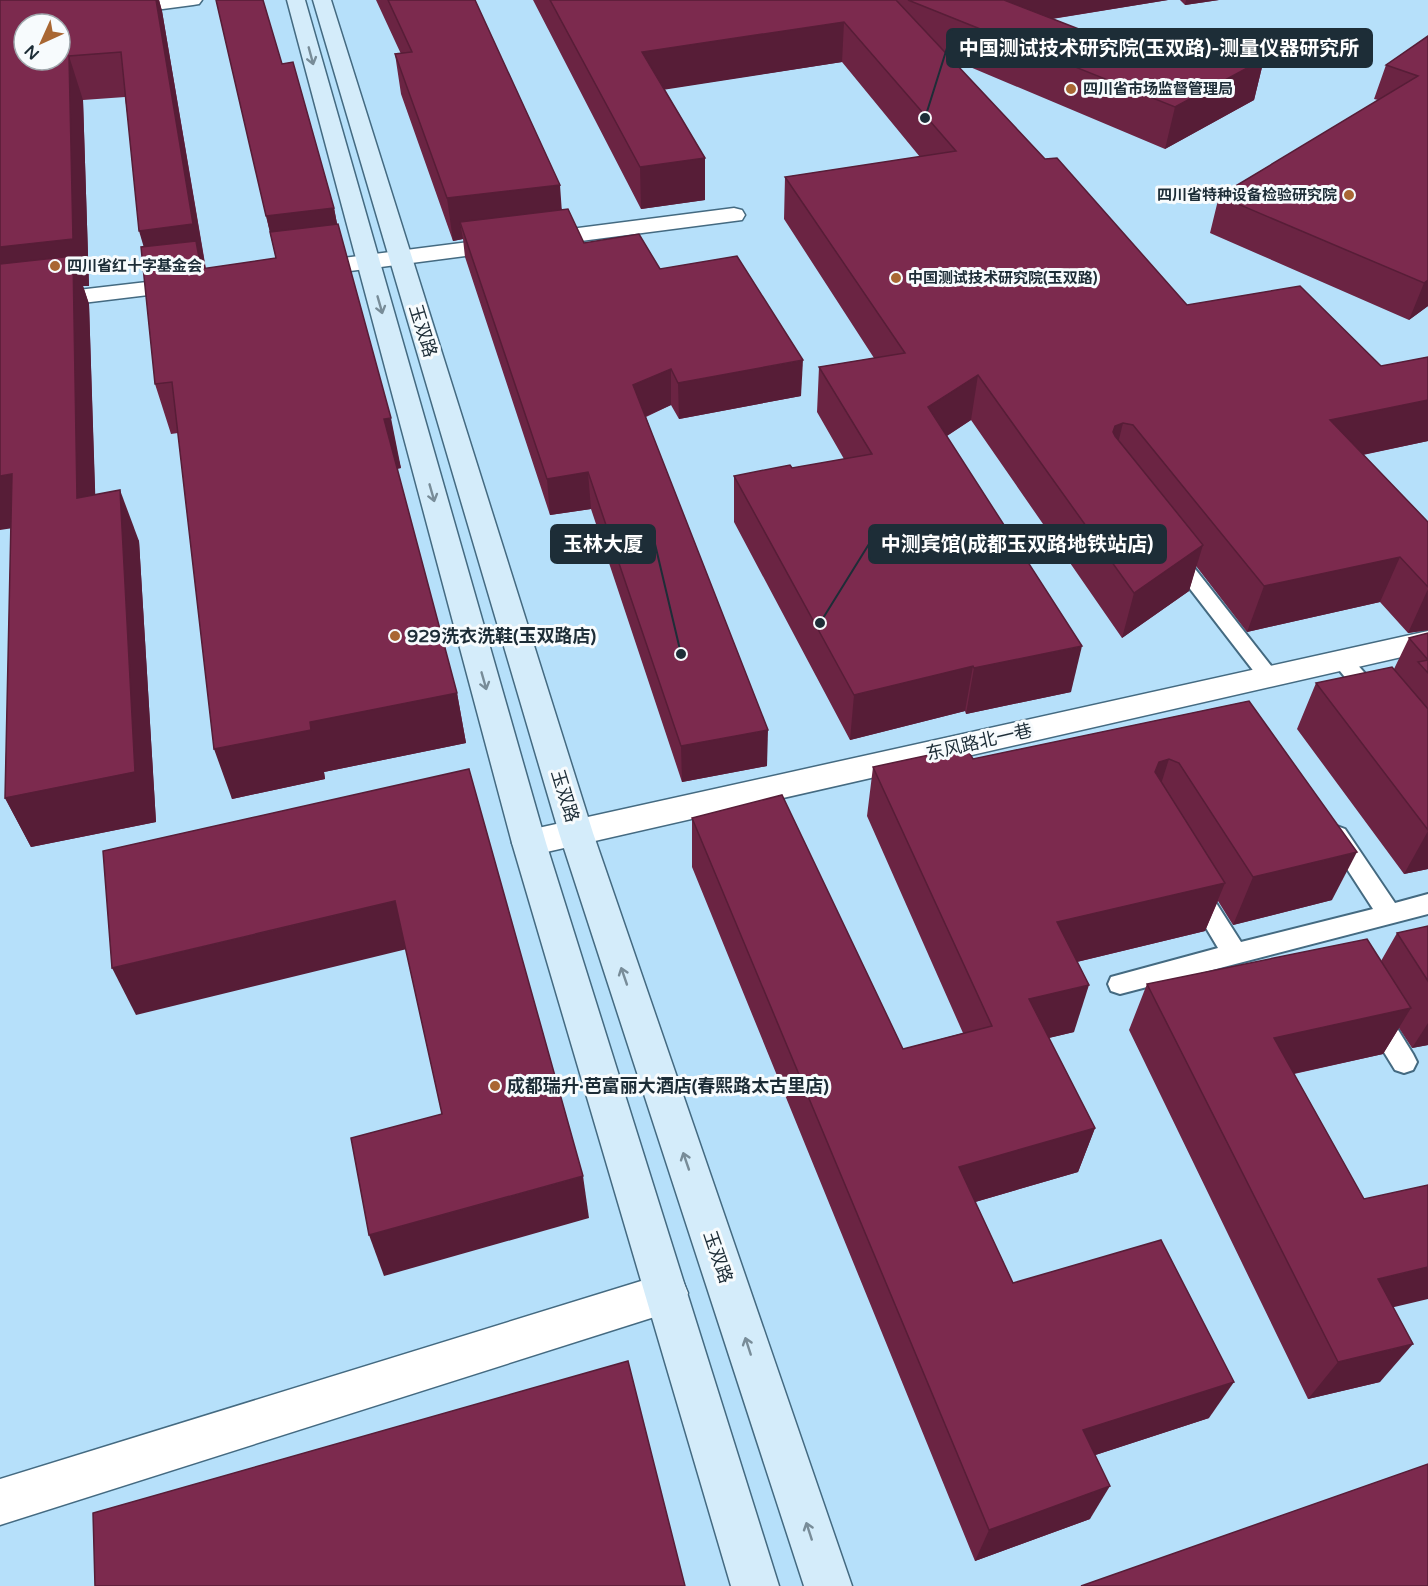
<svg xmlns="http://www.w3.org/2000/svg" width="1428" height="1586" viewBox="0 0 1428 1586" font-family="'Varela Round','Noto Sans SC',sans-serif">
<rect width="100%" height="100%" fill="#b6e0fa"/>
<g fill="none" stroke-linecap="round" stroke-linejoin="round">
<g stroke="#446a81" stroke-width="4">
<g id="service">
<polygon points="1174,549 1181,551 1276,672 1280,677 1276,682 1269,684 1262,682 1167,559 1164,555 1167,551"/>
<polygon points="1342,653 1349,655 1383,694 1386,699 1383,704 1375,707 1367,704 1335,665 1332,660 1335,655"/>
<polygon points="1337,826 1345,829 1395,903 1428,894 1428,914 1120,994 1111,991 1108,984 1111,977 1218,948 1184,891 1188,884 1196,882 1204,884 1241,942 1373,909 1325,835 1329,829"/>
<polygon points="1375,1004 1384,1007 1413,1054 1417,1062 1413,1070 1404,1073 1395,1070 1366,1023 1362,1015 1366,1007"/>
</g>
</g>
<g stroke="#446a81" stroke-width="3">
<g id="minor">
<polygon points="147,0 202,0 199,4 193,5 117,15 111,13 108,9 111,5"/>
<polygon points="734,208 742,210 745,215 742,220 304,277 296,275 292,270 296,265 304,263"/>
<polygon points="190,277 198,279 202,284 198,289 0,313 0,299"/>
<polygon points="1428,631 1428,651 529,856 517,852 512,843 517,834 529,830"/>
<polygon points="667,1273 682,1279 688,1293 682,1307 667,1313 0,1525 0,1479"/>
</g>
</g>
<g stroke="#446a81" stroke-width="3">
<g id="secondary">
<polygon points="287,0 305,0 546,843 779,1586 731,1586 512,843"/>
<polygon points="313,0 331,0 593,833 852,1586 804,1586 559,833"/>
</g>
</g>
<use href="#service" fill="#fff" fill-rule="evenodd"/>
<use href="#minor" fill="#fff" fill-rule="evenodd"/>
<use href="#secondary" fill="#d4ecfa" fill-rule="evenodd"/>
</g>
<g fill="#6b2443">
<polygon points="0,0 159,0 162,11 206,269 276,258 216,0 334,208 337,224 401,468 397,469 457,693 466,743 324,772 325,779 232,799 178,433 171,434 155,384 144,247 125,97 83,100 89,286 83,286 89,304 95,495 139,541 156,822 31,847 5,798 11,528"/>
<polygon points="376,0 475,0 562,210 584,243 660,269 801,396 679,419 671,405 646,417 767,766 682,782 591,509 550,515 465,257 463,239 453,241 401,94 395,54 401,54"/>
<polygon points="533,0 1168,0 1052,19 1161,61 1264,59 1254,100 1165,149 951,59 1045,159 1187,305 1381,366 1428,357 1428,441 1363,455 1428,522 1428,630 1408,633 1380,602 1247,632 1196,566 1189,591 1122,638 971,420 947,436 1071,692 966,714 965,711 850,740 734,522 734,476 792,468 844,459 817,412 819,367 874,358 784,219 785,177 920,157 842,62 664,89 705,158 705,200 641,209"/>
<polygon points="1180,0 1219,0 1185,5"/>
<polygon points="1428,36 1428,306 1409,320 1210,233 1219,196 1378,100 1374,99 1386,65"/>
<polygon points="1428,633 1428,869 1404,874 1297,729 1316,683 1394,669 1409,638"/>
<polygon points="1249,701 1332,900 1233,925 1218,901 1205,931 1077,962 1074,1032 1048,1038 1095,1128 1078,1172 975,1202 1013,1283 1209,1418 1095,1455 1090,1519 975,1561 692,867 692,818 903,1049 963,1033 867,816 873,767 973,759"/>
<polygon points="1428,926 1428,1045 1412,1048 1399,1028 1383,1054 1294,1074 1394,1307 1380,1382 1308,1399 1129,1030 1147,984 1381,961 1397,933"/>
</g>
<g fill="#571d37">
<polygon points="156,0 159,0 162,11 206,271 153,278 139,231"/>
<polygon points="980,0 1168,0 982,30"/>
<polygon points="1186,0 1219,0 1185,5"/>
<polygon points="844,22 842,62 643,93 642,52"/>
<polygon points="69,56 83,100 89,286 83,286 89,304 97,548 0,295 0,247"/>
<polygon points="1264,59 1254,100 1165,149 1175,107"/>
<polygon points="705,158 705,200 641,209 640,167"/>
<polygon points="560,185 563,227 460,222 463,239 453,241 447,198"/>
<polygon points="334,208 343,254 277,262 266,216"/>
<polygon points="1428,280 1428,306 1409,320 1424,283"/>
<polygon points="803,360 801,396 679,419 678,383"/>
<polygon points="671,369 671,405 635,421 633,385"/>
<polygon points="978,375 971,420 922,452 928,407"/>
<polygon points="1428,400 1428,441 1313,465 1330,420"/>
<polygon points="391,418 401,468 394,469 384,419"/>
<polygon points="1123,423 1112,468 1113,432 1115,426"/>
<polygon points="588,472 591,509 550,515 547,479"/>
<polygon points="12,474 33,525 0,530 0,476"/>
<polygon points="120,490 139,541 156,822 31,847 5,798"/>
<polygon points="1203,545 1189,591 1122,638 1134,593"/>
<polygon points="1400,557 1380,602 1247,632 1264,586"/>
<polygon points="1428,589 1428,630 1408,633"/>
<polygon points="1082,646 1071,692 966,714 974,668"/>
<polygon points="973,666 965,711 850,740 854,695"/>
<polygon points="457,693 466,743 324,772 325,779 232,799 214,749 310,722"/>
<polygon points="768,730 767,766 682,782 681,746"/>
<polygon points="1169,759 1153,809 1155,772 1159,762"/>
<polygon points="1428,831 1428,869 1404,874"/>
<polygon points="1357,852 1332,900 1233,925 1253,877"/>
<polygon points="1225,883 1205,931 1043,970 1057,922"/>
<polygon points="395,901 407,949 136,1015 112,968"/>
<polygon points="1089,985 1074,1032 1016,1046 1029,999"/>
<polygon points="1411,1008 1383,1054 1251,1083 1274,1038"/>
<polygon points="1428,1023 1428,1045 1412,1048"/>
<polygon points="1095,1128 1078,1172 948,1210 959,1167"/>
<polygon points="583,1176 589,1218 384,1276 369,1235"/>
<polygon points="1428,1267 1428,1299 1348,1318 1378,1279"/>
<polygon points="1413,1344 1380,1382 1308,1399 1338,1362"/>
<polygon points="1234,1382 1209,1418 1065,1465 1083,1430"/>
<polygon points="1110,1486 1090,1519 975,1561 989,1530"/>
</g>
<g fill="#7c2a4e" stroke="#571d37" stroke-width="1.5" fill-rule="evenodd">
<path d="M0,0h156l37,224 -54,7 -18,-179 -52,4 4,183 -73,8zM24,24h36v36h-36z"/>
<polygon points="216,0 263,0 282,64 293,62 334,208 266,216"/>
<polygon points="388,0 475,0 560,185 447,198 395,54 412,52"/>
<polygon points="550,0 896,0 1045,159 1057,158 1187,305 1300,286 1381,366 1428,357 1428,400 1330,420 1428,522 1428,587 1400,557 1264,586 1133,425 1123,423 1115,426 1113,432 1115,436 1203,545 1134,593 978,375 928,407 1082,646 974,668 973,666 854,695 734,476 790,465 792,468 872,454 819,367 905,353 785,177 956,151 844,22 642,52 705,158 640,167"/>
<polygon points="908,0 1004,0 1161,61 1207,37 1264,59 1175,107"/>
<polygon points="1428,36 1428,280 1424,283 1219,196 1418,76 1386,65"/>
<polygon points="568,209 584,243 639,234 660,269 737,256 803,360 678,383 671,369 633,385 768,730 681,746 588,472 547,479 460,222"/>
<polygon points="338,224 391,418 384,419 457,693 310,722 311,730 214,749 172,382 155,384 141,247 196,241 201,269 276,258 270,232"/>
<polygon points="73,256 77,498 120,490 135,772 5,798 12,474 0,476 0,264"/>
<polygon points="1428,633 1428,673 1418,662 1428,660 1409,638"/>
<polygon points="1392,667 1428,709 1428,830 1316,683"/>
<polygon points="1249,701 1357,852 1253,877 1179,763 1169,759 1159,762 1155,772 1225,883 1057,922 1089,985 1029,999 1095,1128 959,1167 1013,1283 1161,1240 1234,1382 1083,1430 1110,1486 989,1530 692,818 782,795 903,1049 992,1026 873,767 966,747 973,759"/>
<polygon points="469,769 583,1176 369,1235 351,1138 442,1114 395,901 112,968 103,851"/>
<polygon points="1428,926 1428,981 1397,933"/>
<polygon points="1367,939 1411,1008 1274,1038 1364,1199 1428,1185 1428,1267 1378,1279 1413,1344 1338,1362 1147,984"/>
<polygon points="628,1361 685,1586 95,1586 93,1513"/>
<polygon points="1428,1464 1428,1586 1081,1586"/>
</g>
<defs><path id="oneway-shaft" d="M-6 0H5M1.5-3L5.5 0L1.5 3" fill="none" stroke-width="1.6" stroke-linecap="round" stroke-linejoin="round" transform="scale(1.5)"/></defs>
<g stroke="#788c98">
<use href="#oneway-shaft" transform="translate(311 56) rotate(75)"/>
<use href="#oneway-shaft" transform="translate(380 305) rotate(74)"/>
<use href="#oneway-shaft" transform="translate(432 493) rotate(74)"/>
<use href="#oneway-shaft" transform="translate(484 681) rotate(74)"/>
<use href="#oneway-shaft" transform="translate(624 976) rotate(-109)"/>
<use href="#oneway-shaft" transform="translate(686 1161) rotate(-109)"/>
<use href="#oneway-shaft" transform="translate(748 1346) rotate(-108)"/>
<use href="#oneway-shaft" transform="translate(809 1531) rotate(-108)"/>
</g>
<g fill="#a96733" stroke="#f7fbfd" stroke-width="2">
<circle cx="1071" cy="89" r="6"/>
<circle cx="1349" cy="195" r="6"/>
<circle cx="55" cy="266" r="6"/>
<circle cx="896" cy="278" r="6"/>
<circle cx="395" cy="636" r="6"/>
<circle cx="495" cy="1086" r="6"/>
</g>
<g text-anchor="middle" stroke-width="6" stroke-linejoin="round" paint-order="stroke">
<g font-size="15" font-weight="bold" fill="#1d2d37" stroke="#f7fbfd" text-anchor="start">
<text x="1083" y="94">四川省市场监督管理局</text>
<text x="1337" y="200" text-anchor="end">四川省特种设备检验研究院</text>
<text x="67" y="271">四川省红十字基金会</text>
<text x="908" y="283">中国测试技术研究院(玉双路)</text>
</g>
<g font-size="18" fill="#1d2d37" stroke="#f7fbfd">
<text transform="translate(423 331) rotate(73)" y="6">玉双路</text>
<text transform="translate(979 742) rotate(-13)" y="6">东风路北一巷</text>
<text transform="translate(565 796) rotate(73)" y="6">玉双路</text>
<text transform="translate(718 1257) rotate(71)" y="6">玉双路</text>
</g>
<g font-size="18" font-weight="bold" fill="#1d2d37" stroke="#f7fbfd" text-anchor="start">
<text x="407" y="642">929洗衣洗鞋(玉双路店)</text>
<text x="507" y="1092">成都瑞升·芭富丽大酒店(春熙路太古里店)</text>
</g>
</g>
<path fill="none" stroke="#1d2d37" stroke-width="2" d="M925 118L947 48M820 623L869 544M681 654L655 544"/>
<g fill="#1d2d37" stroke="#f7fbfd" stroke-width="2">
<circle cx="925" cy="118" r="6"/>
<circle cx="820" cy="623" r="6"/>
<circle cx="681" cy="654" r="6"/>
</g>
<g fill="#1d2d37" stroke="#1d2d37" stroke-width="2">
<rect x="947" y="29" width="425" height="38" rx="6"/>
<rect x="869" y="525" width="297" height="38" rx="6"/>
<rect x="551" y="525" width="104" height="38" rx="6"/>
</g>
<g font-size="20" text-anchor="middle" font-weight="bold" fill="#fff">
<text x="1159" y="55">中国测试技术研究院(玉双路)-测量仪器研究所</text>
<text x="1017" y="551">中测宾馆(成都玉双路地铁站店)</text>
<text x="603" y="551">玉林大厦</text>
</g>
<g transform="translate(42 42) rotate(225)"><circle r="28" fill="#f7fbfd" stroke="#a0a9ae" stroke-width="1.5"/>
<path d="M0-4.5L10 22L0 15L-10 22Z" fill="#a96733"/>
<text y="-9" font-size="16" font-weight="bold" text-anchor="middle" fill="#1d2d37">N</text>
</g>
</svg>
